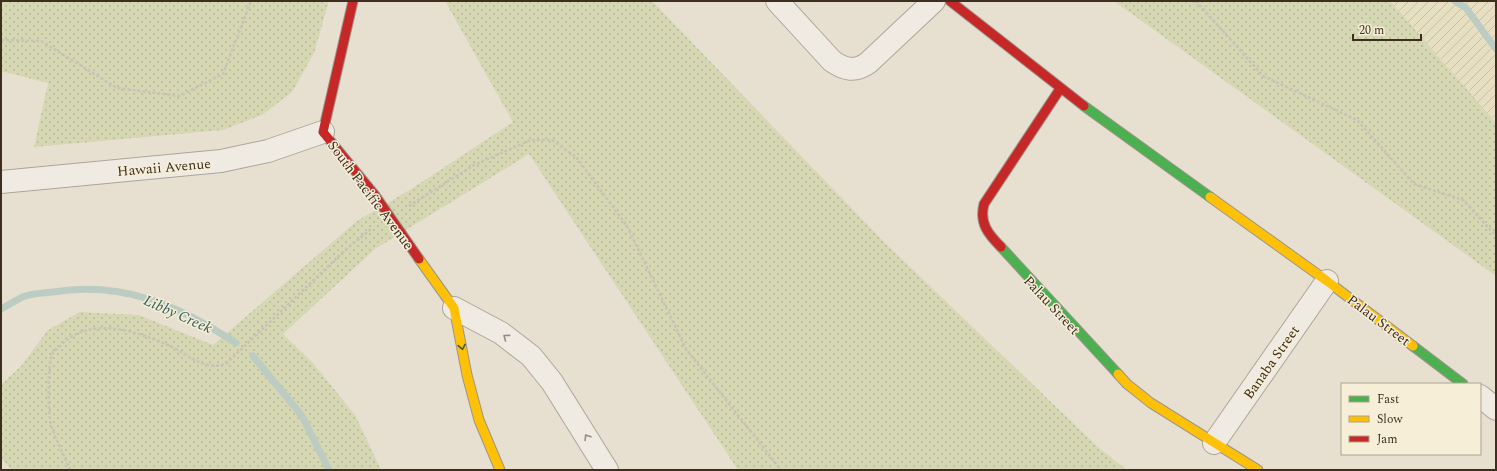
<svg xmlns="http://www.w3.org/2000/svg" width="1497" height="471" viewBox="0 0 1497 471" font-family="Spectral,serif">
<defs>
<pattern id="farmland-furrows" width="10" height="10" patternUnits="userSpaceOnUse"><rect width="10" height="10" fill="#e6dfc2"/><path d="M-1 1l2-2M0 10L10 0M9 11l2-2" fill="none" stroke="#c6c0a6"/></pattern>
<pattern id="grass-dots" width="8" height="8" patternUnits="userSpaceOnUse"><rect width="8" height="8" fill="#d6d7b3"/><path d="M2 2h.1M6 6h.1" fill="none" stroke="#b9b99a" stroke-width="1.8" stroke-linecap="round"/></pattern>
</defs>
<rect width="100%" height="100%" fill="#e7e0d1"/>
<polygon fill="url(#farmland-furrows)" points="1390,1 1496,1 1496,123"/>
<g fill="url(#grass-dots)">
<polygon points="1,1 329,1 314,53 292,92 262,115 223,130 34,147 48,83 1,71"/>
<polygon points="445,1 652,1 885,243 1099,448 1127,470 738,470 529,154 375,249 283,334 313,363 355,415 381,470 11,470 1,457 1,385 21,366 48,330 80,312 139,315 213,345 357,221 413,188 513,122"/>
<polygon points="1114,1 1390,1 1496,123 1496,276"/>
</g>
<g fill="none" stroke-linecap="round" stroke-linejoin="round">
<g stroke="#bcccc2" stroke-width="7">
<polyline points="1455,1 1466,8 1496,49"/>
<path d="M1,309c8,-4 16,-10 24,-13 9,-3 19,-3 28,-4 70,-11 125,13 183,51"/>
<polyline points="253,356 302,416 329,470"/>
</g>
<g stroke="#ada599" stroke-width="24">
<g id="street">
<path d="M777,1l55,60c13,9 23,11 36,2l66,-62"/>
<polyline points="1,182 221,161 268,151 323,132"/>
<polyline points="454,308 501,333 531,356 552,382 607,470"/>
<polyline points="1480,396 1496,409"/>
<polyline points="1214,443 1327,281"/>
</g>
</g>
<g stroke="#9c958a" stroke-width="11">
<g id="fast">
<polyline points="1084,106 1210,197"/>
<polyline points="1001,247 1118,374"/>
<polyline points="1413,346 1463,384"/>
</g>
</g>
<g stroke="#9c958a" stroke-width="11">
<g id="slow">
<polyline points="1210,197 1327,281 1413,346"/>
<polyline points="419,259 454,308 467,375 479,420 500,470"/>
<polyline points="1118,374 1127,384 1151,403 1258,470"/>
</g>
</g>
<g stroke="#9c958a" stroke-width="11">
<g id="jam">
<polyline points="353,1 323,132 374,194 419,259"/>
<polyline points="950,1 1084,106"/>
<path d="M1001,247c-13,-13 -22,-24 -17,-43l76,-115"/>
</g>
</g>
<g stroke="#c8c2b9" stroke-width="2.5" stroke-dasharray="3 2" stroke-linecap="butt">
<polyline points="1196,1 1263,76 1357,120 1414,184 1463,200 1496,236"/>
<polyline points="1,40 41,41 117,88 179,96 223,74 251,1"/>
<polyline points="409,206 474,165 531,140 552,140 576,157 627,226 686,349 781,470"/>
<path d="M70,470c-6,-15 -14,-30 -19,-45 -3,-12 -4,-62 2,-73 2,-2 5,-4 7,-6 29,-31 77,-15 110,0 19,9 34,25 56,18l118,-113 27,-22"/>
</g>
<use href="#street" stroke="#efebe3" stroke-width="22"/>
<use href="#fast" stroke="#4caf50" stroke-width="9"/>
<use href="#slow" stroke="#ffc107" stroke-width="9"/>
<use href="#jam" stroke="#c62828" stroke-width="9"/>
</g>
<defs><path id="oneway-chevron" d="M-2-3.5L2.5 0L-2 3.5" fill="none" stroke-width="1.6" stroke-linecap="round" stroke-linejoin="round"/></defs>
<g stroke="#968c82">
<use href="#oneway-chevron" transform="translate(506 337) rotate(-143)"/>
<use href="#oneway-chevron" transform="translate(587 437) rotate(-122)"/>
</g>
<use stroke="#425b31" href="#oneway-chevron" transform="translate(462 347) rotate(79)"/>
<g text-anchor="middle" stroke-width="3" stroke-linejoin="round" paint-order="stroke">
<g font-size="14" fill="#3d2e20" stroke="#f7eed8">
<text transform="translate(164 167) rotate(-5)" y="5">Hawaii Avenue</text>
<text transform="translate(371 195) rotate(53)" y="5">South Pacific Avenue</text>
<text transform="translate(1052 305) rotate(47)" y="5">Palau Street</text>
<text transform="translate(1379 320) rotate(37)" y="5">Palau Street</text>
<text transform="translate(1271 362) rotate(-55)" y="5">Banaba Street</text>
</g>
<g font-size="15" font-style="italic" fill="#2f5d5a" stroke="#f7eed8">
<text transform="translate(178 314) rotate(24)" y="5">Libby Creek</text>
</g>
</g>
<rect width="1497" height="471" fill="none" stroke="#3d2e20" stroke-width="4"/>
<rect x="1341" y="383" width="140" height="72" fill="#f7eed8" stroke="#ada18e"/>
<rect x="1349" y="396" width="20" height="6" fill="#4caf50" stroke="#ada18e"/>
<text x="1377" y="403" font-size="12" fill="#3d2e20">Fast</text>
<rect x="1349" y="416" width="20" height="6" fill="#ffc107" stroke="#ada18e"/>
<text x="1377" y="423" font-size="12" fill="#3d2e20">Slow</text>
<rect x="1349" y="436" width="20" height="6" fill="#c62828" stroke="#ada18e"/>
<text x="1377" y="443" font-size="12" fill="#3d2e20">Jam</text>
<path d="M1353 34v6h68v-6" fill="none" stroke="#3d2e20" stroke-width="2"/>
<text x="1359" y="34" font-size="12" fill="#3d2e20" stroke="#f7eed8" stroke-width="3" paint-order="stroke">20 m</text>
</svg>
